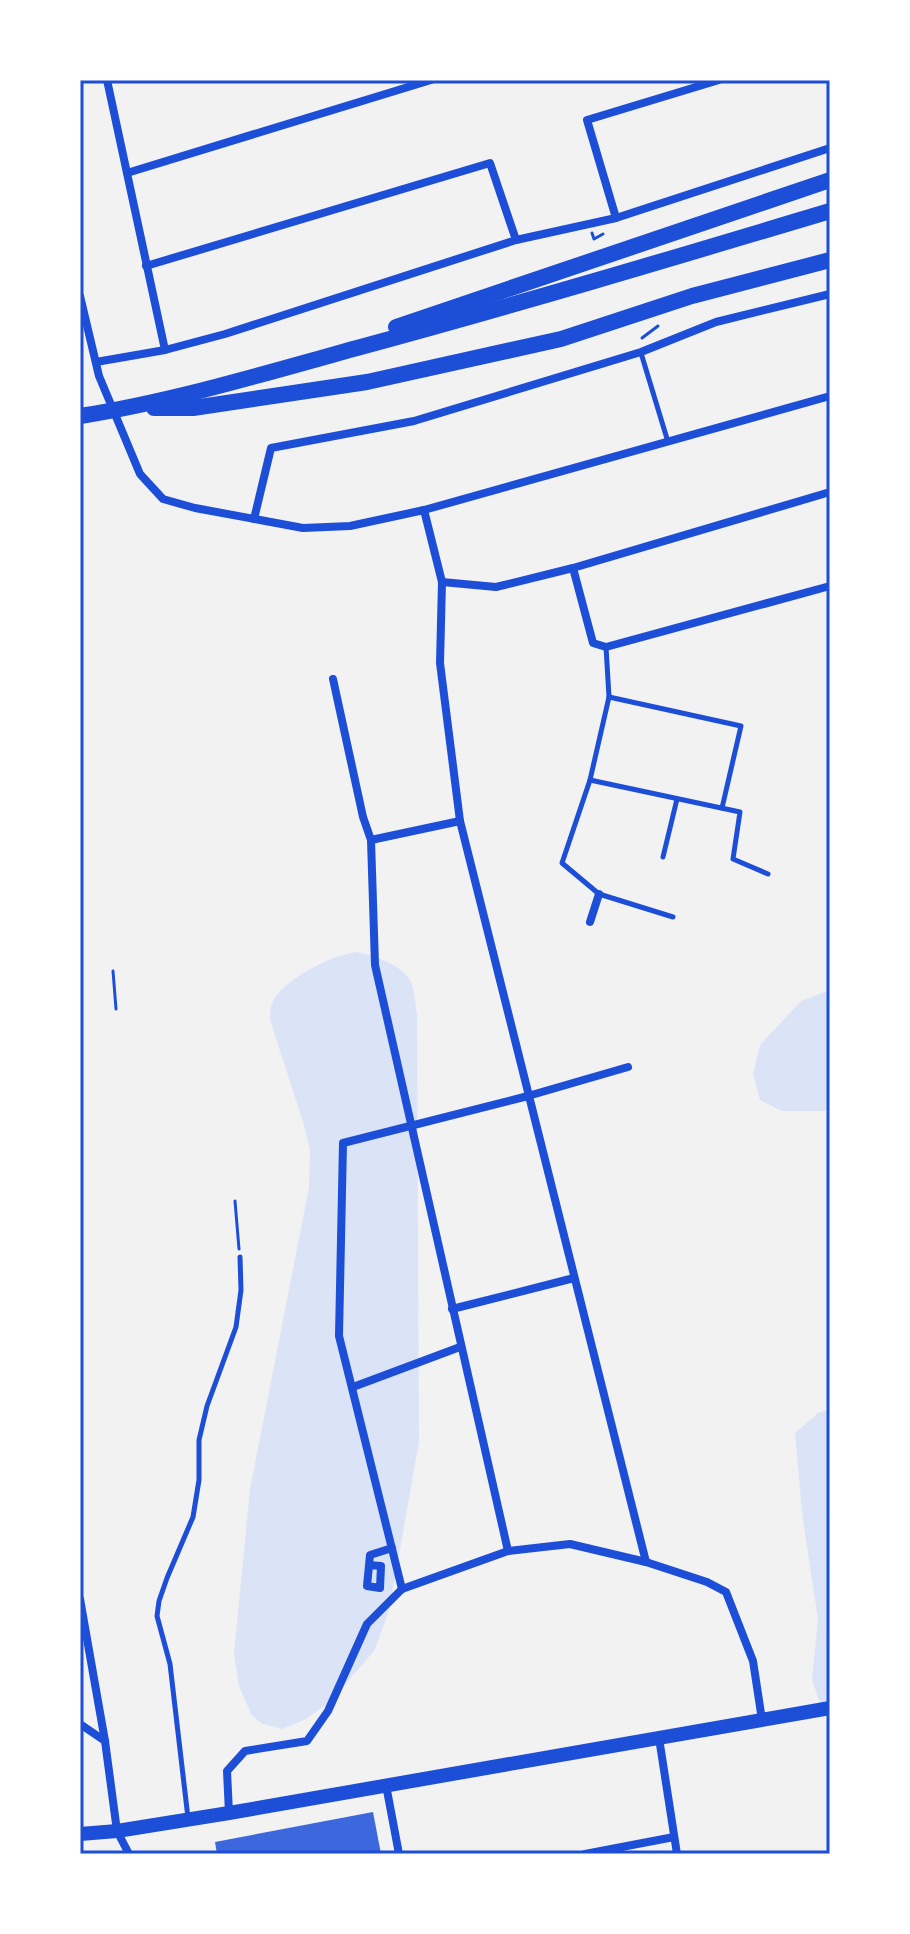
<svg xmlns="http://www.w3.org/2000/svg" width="910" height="1934" viewBox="0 0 910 1934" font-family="'Open Sans',sans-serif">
<rect width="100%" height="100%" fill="#f2f2f2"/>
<g fill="#dbe4f7">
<path d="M356,952c16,2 48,14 55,30 4,9 4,22 6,32l2,428 -30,169 -15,40 -44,51 -26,18 -22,9 -21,-6 -10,-9 -12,-28 -5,-32 16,-165 59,-302 1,-37 -7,-28 -33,-102c0,-6 0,-13 3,-19 13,-23 57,-45 83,-49z"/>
<polygon points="830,990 830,1111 782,1111 760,1100 753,1074 760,1045 801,1001"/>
<polygon points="830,1409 830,1718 824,1714 812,1680 818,1620 802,1513 795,1433 818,1413"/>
</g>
<polygon fill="#3d67dc" points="373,1812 381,1854 217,1854 215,1842"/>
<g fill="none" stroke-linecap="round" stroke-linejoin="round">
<g stroke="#1d4ed8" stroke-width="3">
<polyline points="592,233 594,239 603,234"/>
<polyline points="642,338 658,326"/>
<polyline points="113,971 116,1009"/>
<polyline points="235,1201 239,1249"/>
</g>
<g stroke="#1d4ed8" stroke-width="5">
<polyline points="641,353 668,442"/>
<polyline points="606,647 609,697 590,780 562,863 599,894 673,917"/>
<polyline points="609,697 741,726 722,808"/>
<polyline points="590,780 740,812 733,859 768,874"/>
<polyline points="663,857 677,799"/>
<polyline points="188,1818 170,1664 157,1616 159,1601 167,1578 193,1517 199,1480 199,1440 207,1406 236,1327 241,1290 240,1257"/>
</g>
<g stroke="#1d4ed8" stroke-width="8">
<polyline points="107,80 165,350 225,334 516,240 616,218 830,148"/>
<polyline points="127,173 431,80"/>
<polyline points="616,218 587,120 719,80"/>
<polyline points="146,266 490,163 516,240"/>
<polyline points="80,296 99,376 140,474 163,499 195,508 303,528 350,526 424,510 830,396"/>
<polyline points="96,362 165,350"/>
<polyline points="424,510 442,582 440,663 460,821 646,1562"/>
<polyline points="254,519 271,448 414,421 641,352 716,322 830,294"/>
<polyline points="573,568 593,643 606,647 830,586"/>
<polyline points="442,582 496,587 573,568 830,492"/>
<polyline points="333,679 363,817 371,840 460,821"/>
<polyline points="371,840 375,965 508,1551"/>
<polyline points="590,922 599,894"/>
<polyline points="452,1309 574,1278"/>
<polyline points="353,1387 460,1347"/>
<polyline points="369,1565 381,1566 380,1588 367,1586 370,1555 392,1548"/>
<polyline points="402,1589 339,1336 343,1143 528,1096 628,1067"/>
<polyline points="80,1599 105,1741 117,1831 129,1854"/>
<polyline points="80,1724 105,1741"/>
<polyline points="659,1738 677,1854"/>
<polyline points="386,1785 399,1854"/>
<polyline points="229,1813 227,1771 245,1751 307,1741 328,1711 367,1624 402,1589 508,1551 570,1544 646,1562 707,1582 726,1592 753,1661 762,1720"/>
<polyline points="585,1854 674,1837"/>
</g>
<polyline stroke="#1d4ed8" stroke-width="14" points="80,1834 117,1831 229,1813 830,1708"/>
<g stroke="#1d4ed8" stroke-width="16">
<polyline points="396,327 830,180"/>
<polyline points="154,408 193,408 367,382 561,339 692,296 830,260"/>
<path d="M80,416c94,-15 186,-43 277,-68 159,-43 316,-90 473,-137"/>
</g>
</g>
<rect width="910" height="1934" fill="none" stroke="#ffffff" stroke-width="164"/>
<rect x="82" y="82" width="746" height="1770" fill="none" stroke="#1d4ed8" stroke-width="3"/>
</svg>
